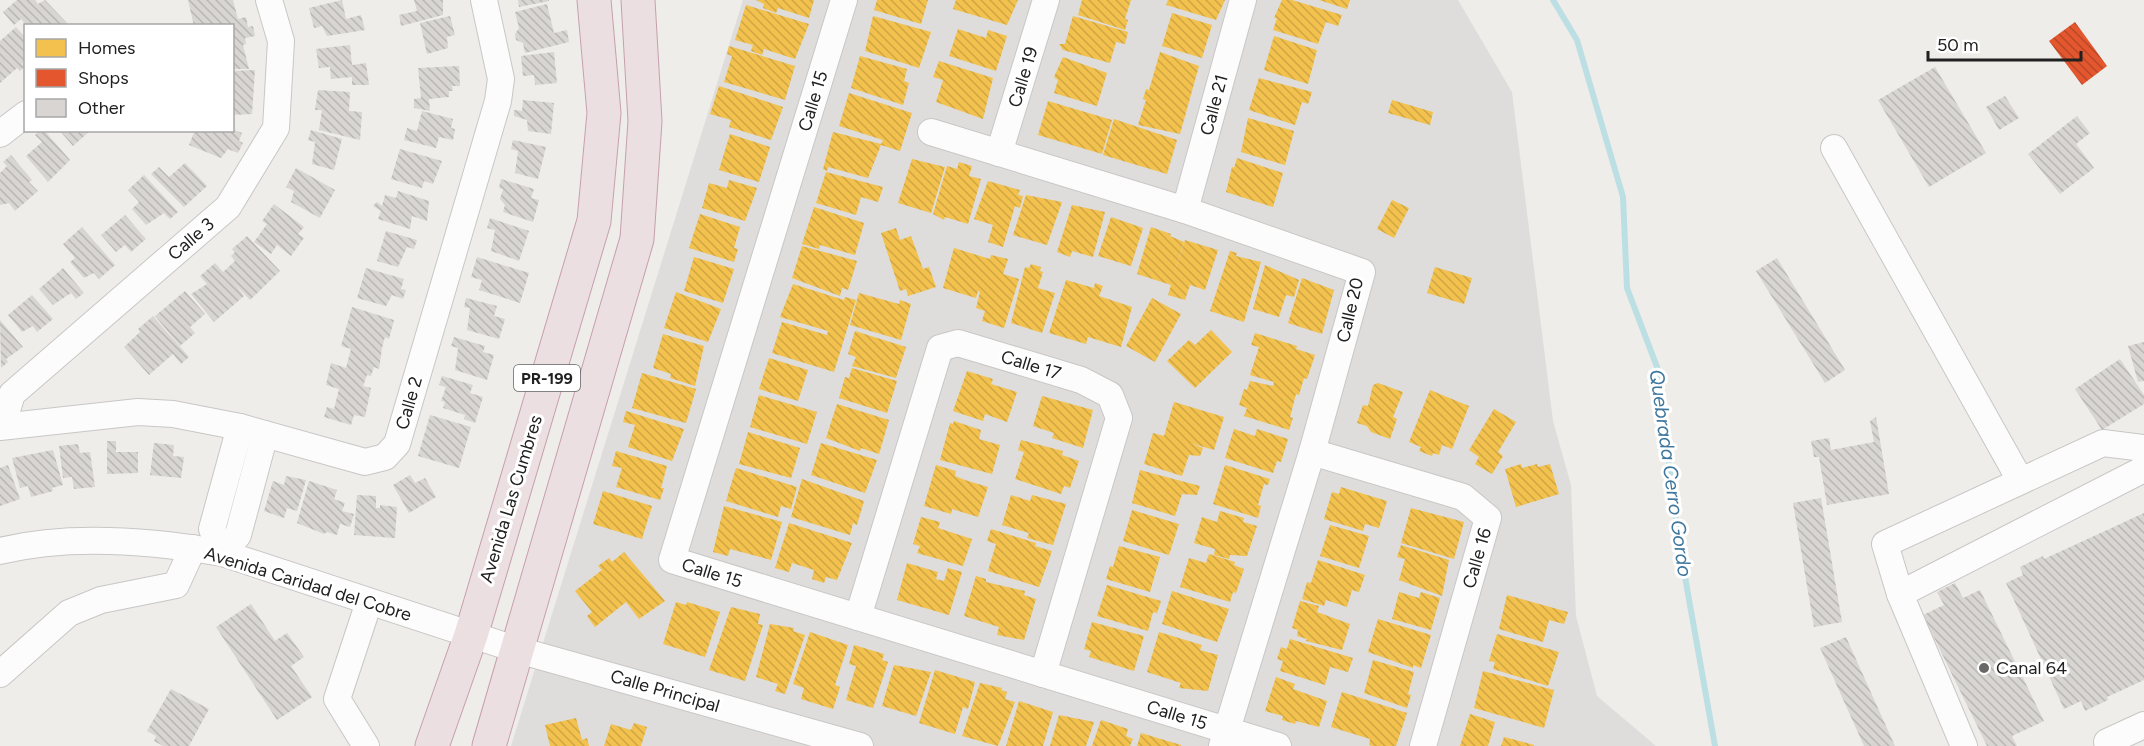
<svg xmlns="http://www.w3.org/2000/svg" width="2144" height="746" viewBox="0 0 2144 746" font-family="Figtree,sans-serif">
<defs>
<pattern id="homes-back-hatch" width="6" height="6" patternUnits="userSpaceOnUse" patternTransform="scale(1.5)"><rect width="6" height="6" fill="#f2c14e"/><path d="M-1 5l2 2M0 0l6 6M5-1l2 2" fill="none" stroke="#cfa644"/></pattern>
<pattern id="shops-back-hatch" width="6" height="6" patternUnits="userSpaceOnUse" patternTransform="scale(1.5)"><rect width="6" height="6" fill="#e4572e"/><path d="M-1 5l2 2M0 0l6 6M5-1l2 2" fill="none" stroke="#b84827"/></pattern>
<pattern id="building-back-hatch" width="6" height="6" patternUnits="userSpaceOnUse" patternTransform="scale(1.5)"><rect width="6" height="6" fill="#d8d5d2"/><path d="M-1 5l2 2M0 0l6 6M5-1l2 2" fill="none" stroke="#b9b7b4"/></pattern>
</defs>
<rect width="100%" height="100%" fill="#efedea"/>
<polygon fill="#dedddb" points="743,0 1458,0 1512,92 1553,421 1571,485 1576,616 1597,696 1656,746 511,746"/>
<g fill="url(#homes-back-hatch)">
<polygon points="756,0 814,0 809,18 778,8 776,13 763,8 764,4"/>
<polygon points="877,0 928,0 921,24 874,10"/>
<polygon points="956,0 1018,0 1007,25 953,9"/>
<polygon points="1082,0 1131,0 1125,19 1128,20 1125,30 1078,15"/>
<polygon points="1168,0 1225,0 1216,20 1166,5"/>
<polygon points="1282,0 1292,0 1342,15 1338,26 1326,22 1318,44 1273,30 1277,18 1274,18"/>
<polygon points="1319,0 1350,0 1347,9"/>
<polygon points="746,5 809,24 795,59 764,49 762,55 751,51 753,45 735,40"/>
<polygon points="1172,13 1212,25 1202,58 1162,46"/>
<polygon points="873,16 931,32 919,68 865,51"/>
<polygon points="1073,16 1128,32 1125,44 1116,42 1110,63 1063,50 1059,44 1065,44"/>
<polygon points="958,29 986,38 988,30 1007,36 996,71 949,56"/>
<polygon points="1274,36 1317,50 1308,84 1264,70"/>
<polygon points="729,46 795,66 785,100 724,82 732,56 727,54"/>
<polygon points="1160,52 1199,66 1180,134 1138,125 1146,100 1143,99 1146,89 1149,90"/>
<polygon points="860,56 907,69 904,81 909,83 903,105 851,88"/>
<polygon points="1063,57 1107,73 1097,106 1054,93 1058,80 1054,77"/>
<polygon points="939,61 993,78 983,119 936,102 943,80 933,77"/>
<polygon points="1259,78 1312,92 1308,104 1302,102 1295,125 1249,110"/>
<polygon points="719,86 783,107 771,140 729,127 731,120 710,114"/>
<polygon points="849,93 912,113 900,151 881,145 868,178 828,167 827,171 823,169 833,132 881,144 883,140 839,126"/>
<polygon points="1392,100 1433,112 1430,125 1388,113"/>
<polygon points="1048,101 1112,120 1102,154 1038,135"/>
<polygon points="1248,118 1294,131 1285,165 1241,152"/>
<polygon points="1114,119 1177,140 1167,174 1103,155"/>
<polygon points="730,134 770,147 759,182 719,170"/>
<polygon points="1237,158 1283,173 1273,207 1226,192 1232,167 1234,168"/>
<polygon points="912,159 945,167 931,213 898,203"/>
<polygon points="959,162 972,166 969,176 981,179 968,224 945,217 944,220 933,214 947,166 957,169"/>
<polygon points="826,172 883,187 878,202 861,197 856,215 816,203"/>
<polygon points="729,180 757,188 745,221 702,208 709,183 727,188"/>
<polygon points="988,181 1020,190 1018,195 1023,196 1020,208 1015,206 1003,247 988,242 993,225 974,219"/>
<polygon points="1026,195 1062,202 1047,245 1013,235"/>
<polygon points="1392,200 1409,208 1394,238 1377,229"/>
<polygon points="1072,205 1105,212 1093,257 1072,251 1070,257 1057,252"/>
<polygon points="814,207 864,223 855,255 820,245 819,249 802,244"/>
<polygon points="700,214 740,227 734,248 738,249 734,262 689,248"/>
<polygon points="1111,217 1143,228 1131,266 1098,256"/>
<polygon points="1151,227 1171,234 1170,236 1184,242 1171,283 1185,240 1218,250 1205,290 1190,285 1185,300 1168,295 1171,285 1137,274"/>
<polygon points="896,228 900,240 911,236 923,269 929,267 936,287 908,296 906,289 900,291 881,233"/>
<polygon points="802,246 857,261 848,290 842,288 840,296 792,278"/>
<polygon points="954,248 990,259 991,255 1008,259 1003,274 1019,279 1004,328 982,321 985,311 976,308 980,292 978,291 976,298 943,288"/>
<polygon points="1230,251 1237,253 1236,256 1261,262 1244,322 1210,311"/>
<polygon points="694,257 734,269 723,303 684,291"/>
<polygon points="1031,264 1041,267 1040,271 1043,272 1038,288 1055,293 1042,333 1011,323 1025,267 1029,268"/>
<polygon points="1265,265 1299,280 1294,297 1286,295 1279,317 1253,309"/>
<polygon points="1435,267 1472,278 1464,304 1427,293"/>
<polygon points="1302,278 1334,290 1322,334 1288,323"/>
<polygon points="1066,280 1094,288 1095,283 1103,286 1099,296 1132,307 1121,347 1088,337 1086,344 1049,333"/>
<polygon points="793,284 844,300 845,297 856,300 834,372 772,353 782,322 827,335 828,331 780,317"/>
<polygon points="676,292 721,309 708,342 664,328"/>
<polygon points="859,293 899,304 900,300 911,304 901,340 850,325"/>
<polygon points="1152,298 1181,314 1155,362 1126,346"/>
<polygon points="1211,330 1232,352 1195,388 1167,361 1189,340 1195,345"/>
<polygon points="855,331 906,347 896,378 852,366 856,357 848,354"/>
<polygon points="1255,333 1297,346 1296,349 1315,355 1307,379 1304,378 1299,395 1296,394 1290,417 1293,418 1289,430 1244,416 1247,408 1239,405 1244,389 1247,390 1250,381 1278,387 1273,386 1274,382 1250,375 1259,347 1251,345"/>
<polygon points="663,334 704,346 695,386 670,378 671,374 653,368"/>
<polygon points="769,358 808,370 798,401 759,389"/>
<polygon points="852,368 897,381 887,413 839,398 845,377 849,378"/>
<polygon points="967,371 993,379 991,384 1017,392 1007,422 985,414 983,421 953,411"/>
<polygon points="642,373 696,389 686,423 632,408"/>
<polygon points="1378,383 1403,392 1393,417 1397,419 1390,439 1371,432 1367,426 1357,423 1363,405 1368,406 1373,385"/>
<polygon points="1430,390 1469,406 1452,449 1442,445 1439,455 1433,453 1432,456 1419,451 1421,447 1409,442"/>
<polygon points="759,395 817,412 807,444 750,427"/>
<polygon points="1042,396 1093,410 1083,448 1052,438 1054,433 1033,426"/>
<polygon points="1174,402 1224,417 1214,450 1190,443 1203,448 1200,456 1189,455 1182,476 1144,464 1153,433 1164,436"/>
<polygon points="837,404 889,420 879,454 861,448 860,451 826,438"/>
<polygon points="1494,409 1516,422 1498,452 1503,456 1492,474 1475,464 1479,457 1469,450"/>
<polygon points="626,411 684,429 672,461 628,447 635,425 623,422"/>
<polygon points="954,421 981,430 979,439 1000,445 992,474 940,460 950,423 953,424"/>
<polygon points="1234,429 1255,436 1257,429 1288,439 1281,462 1277,461 1273,473 1225,458"/>
<polygon points="748,432 800,448 791,478 739,464"/>
<polygon points="1021,440 1063,451 1062,455 1079,461 1070,488 1064,486 1061,494 1015,479 1024,452 1018,450"/>
<polygon points="821,443 877,460 865,493 811,475"/>
<polygon points="616,451 667,466 661,488 664,488 660,500 616,487 622,468 612,466"/>
<polygon points="1521,464 1522,468 1537,464 1538,467 1550,464 1559,494 1516,507 1505,469"/>
<polygon points="936,465 956,471 955,476 965,480 988,487 978,517 952,509 951,514 924,506"/>
<polygon points="1225,465 1270,479 1268,485 1264,484 1258,505 1261,506 1258,518 1213,504"/>
<polygon points="736,468 797,487 791,509 781,506 778,517 726,501"/>
<polygon points="1140,470 1200,486 1197,495 1182,494 1175,516 1132,503"/>
<polygon points="802,479 864,501 857,525 853,523 850,535 791,517"/>
<polygon points="1341,487 1387,501 1379,528 1365,524 1363,531 1324,519 1332,492 1339,494"/>
<polygon points="603,491 652,506 642,539 593,524"/>
<polygon points="1011,495 1030,501 1032,495 1066,504 1053,545 1027,538 1029,533 1002,525"/>
<polygon points="724,506 782,522 771,560 730,549 728,556 713,552"/>
<polygon points="1411,508 1464,522 1454,559 1401,543"/>
<polygon points="1132,510 1179,524 1169,555 1123,541"/>
<polygon points="1220,511 1244,518 1243,522 1257,526 1247,556 1230,555 1229,559 1214,555 1215,549 1194,543 1202,517 1217,522"/>
<polygon points="921,517 940,522 938,528 972,539 963,566 917,553 920,546 913,544"/>
<polygon points="789,523 852,543 837,580 826,577 824,583 812,579 814,570 792,563 789,572 775,568"/>
<polygon points="1330,525 1369,536 1359,568 1320,556"/>
<polygon points="991,529 1036,543 1035,546 1052,551 1039,587 988,571 996,544 987,541"/>
<polygon points="1401,545 1449,560 1442,596 1399,580 1405,559 1397,557"/>
<polygon points="1119,546 1160,557 1150,592 1106,579 1110,566 1113,567"/>
<polygon points="624,552 665,601 639,619 626,602 595,627 587,616 592,612 575,591 602,570 598,566 609,558 612,562"/>
<polygon points="1209,554 1235,562 1234,565 1244,569 1236,593 1233,592 1230,602 1180,587 1189,558 1206,563"/>
<polygon points="1318,560 1365,575 1359,592 1352,590 1347,607 1326,600 1324,606 1302,599 1307,582 1311,583"/>
<polygon points="907,563 938,572 936,579 944,581 948,568 962,572 949,615 897,600"/>
<polygon points="976,576 986,579 986,582 1025,591 1024,595 1036,599 1024,640 997,635 999,627 964,616"/>
<polygon points="1107,585 1161,601 1157,613 1153,612 1148,631 1097,616"/>
<polygon points="1172,591 1229,609 1217,642 1162,624"/>
<polygon points="1399,592 1419,598 1421,592 1440,598 1431,630 1392,619"/>
<polygon points="1507,595 1568,612 1564,624 1549,620 1543,642 1499,629"/>
<polygon points="1300,601 1319,606 1317,612 1350,624 1342,650 1306,641 1307,639 1297,636 1298,630 1292,628"/>
<polygon points="676,602 686,605 687,602 720,612 705,657 663,644"/>
<polygon points="731,607 760,614 758,624 763,625 745,681 709,670"/>
<polygon points="1378,619 1431,635 1421,668 1413,665 1413,668 1368,652"/>
<polygon points="1092,622 1144,636 1134,671 1089,657 1091,651 1084,649"/>
<polygon points="770,624 794,628 793,631 805,635 785,694 775,691 778,684 756,677"/>
<polygon points="810,632 848,645 835,685 840,687 833,709 801,699 804,688 793,684"/>
<polygon points="1159,632 1202,645 1200,650 1218,655 1208,691 1179,688 1181,683 1147,672"/>
<polygon points="1497,634 1559,652 1548,686 1493,669 1495,662 1489,661"/>
<polygon points="1290,639 1353,658 1348,672 1330,667 1325,685 1280,671 1283,661 1277,659 1281,647 1287,649"/>
<polygon points="854,645 884,654 882,660 888,662 873,708 846,700 856,666 849,664"/>
<polygon points="1373,660 1414,672 1408,694 1411,695 1407,708 1364,693"/>
<polygon points="894,665 931,672 916,716 882,706"/>
<polygon points="935,670 975,682 968,709 963,707 955,734 919,723"/>
<polygon points="1483,671 1554,690 1544,728 1474,708"/>
<polygon points="1276,677 1295,684 1293,689 1327,701 1319,727 1296,721 1295,724 1282,720 1283,716 1265,711"/>
<polygon points="980,683 1002,688 1001,690 1007,692 1005,699 1015,702 998,746 962,736"/>
<polygon points="1342,692 1407,713 1396,746 1372,746 1369,745 1370,739 1331,727"/>
<polygon points="1019,701 1053,712 1043,746 1006,746"/>
<polygon points="1470,714 1495,722 1488,746 1460,746"/>
<polygon points="1059,715 1094,722 1086,746 1050,746"/>
<polygon points="576,718 582,740 587,738 589,746 550,746 545,725"/>
<polygon points="1101,720 1128,729 1126,736 1133,739 1130,746 1092,746"/>
<polygon points="634,723 647,727 641,746 604,746 611,724 631,730"/>
<polygon points="1141,733 1181,745 1181,746 1137,746"/>
<polygon points="1504,737 1534,745 1534,746 1501,746"/>
</g>
<polygon fill="url(#shops-back-hatch)" points="2075,22 2107,66 2082,85 2049,41"/>
<g fill="none" stroke-linecap="round" stroke-linejoin="round">
<polyline stroke="#bcdfe4" stroke-width="6" points="1553,0 1577,40 1623,197 1627,288 1657,367 1679,543 1715,746"/>
</g>
<g fill="url(#building-back-hatch)">
<polygon points="17,0 35,0 38,4 45,0 67,23 64,26 27,26 21,19 14,25 3,12"/>
<polygon points="188,0 233,0 238,19 246,17 248,27 253,26 255,36 245,38 246,44 243,45 249,69 232,69 232,26 194,26"/>
<polygon points="342,0 346,19 361,15 365,30 327,36 322,26 314,28 309,8"/>
<polygon points="414,0 443,0 443,15 401,26 399,15 417,11"/>
<polygon points="518,0 549,0 549,1 519,7"/>
<polygon points="547,4 554,33 567,30 569,42 525,53 523,43 516,40 515,34 519,28 515,12"/>
<polygon points="450,16 455,35 447,37 448,48 427,54 420,23"/>
<polygon points="16,27 26,38 26,61 22,64 25,66 20,71 17,68 0,83 0,41"/>
<polygon points="350,45 352,65 366,63 369,85 352,85 352,77 331,79 330,67 319,68 316,49"/>
<polygon points="554,52 557,83 535,85 534,75 523,76 521,56"/>
<polygon points="459,66 460,86 452,86 453,91 449,91 449,97 429,99 430,111 414,108 414,99 421,98 418,68"/>
<polygon points="1935,67 1986,153 1929,187 1878,100"/>
<polygon points="255,70 252,114 232,115 232,71"/>
<polygon points="318,90 350,92 349,111 362,112 360,140 319,130 322,110 315,110"/>
<polygon points="2005,96 2019,118 1999,130 1986,107"/>
<polygon points="523,100 554,103 551,134 528,131 527,120 514,116 514,110 522,111"/>
<polygon points="422,111 453,119 451,128 455,129 453,140 439,137 436,148 404,140 407,128 417,131"/>
<polygon points="2077,116 2090,133 2076,144 2094,168 2060,194 2028,154"/>
<polygon points="232,129 242,133 239,141 243,143 238,153 228,149 221,158 189,145 195,130"/>
<polygon points="40,130 44,130 70,160 48,182 26,156 42,142 35,135"/>
<polygon points="59,130 91,130 73,146"/>
<polygon points="311,130 342,139 334,170 312,164 315,142 308,140"/>
<polygon points="513,140 546,147 538,179 515,173 518,151 511,149"/>
<polygon points="400,149 442,161 433,184 424,181 422,188 391,179"/>
<polygon points="11,155 32,180 29,182 38,191 15,211 9,203 0,205 0,173 7,166 3,162"/>
<polygon points="185,163 207,186 184,207 151,174 159,167 169,177"/>
<polygon points="296,168 335,190 320,218 291,202 294,191 286,187"/>
<polygon points="144,175 178,212 170,219 164,213 146,225 132,209 139,202 128,190"/>
<polygon points="501,179 534,189 531,198 539,200 533,222 503,212 505,205 500,199 503,189 499,188"/>
<polygon points="398,191 429,201 427,221 412,216 410,229 378,219 381,211 373,206 377,202 382,206 385,195 396,198"/>
<polygon points="274,204 304,227 298,234 304,238 291,256 277,245 271,254 254,242 267,224 262,221"/>
<polygon points="125,215 146,239 131,252 125,245 116,252 101,235"/>
<polygon points="490,218 529,231 519,261 491,251 495,230 487,228"/>
<polygon points="82,227 115,265 99,279 94,273 84,278 70,262 75,258 63,244"/>
<polygon points="386,231 417,240 414,249 407,247 398,267 377,261"/>
<polygon points="247,236 280,271 250,300 236,285 244,296 214,322 191,294 207,284 200,276 215,263 223,272 235,261 231,256 235,252 232,249"/>
<polygon points="477,257 529,273 520,303 479,290 482,280 471,277"/>
<polygon points="1777,258 1845,370 1825,383 1756,271"/>
<polygon points="63,268 84,293 76,299 71,293 53,305 39,289"/>
<polygon points="366,268 404,279 401,289 406,290 403,299 392,295 386,306 357,298"/>
<polygon points="185,291 205,314 190,327 195,333 180,346 155,316"/>
<polygon points="32,295 53,319 37,332 33,326 22,332 8,315"/>
<polygon points="466,298 497,306 494,316 505,319 499,339 467,330 470,308 464,307"/>
<polygon points="352,307 394,320 389,339 385,337 382,348 379,369 374,367 371,376 367,375 363,386 371,388 365,417 354,415 351,425 324,417 327,407 334,409 339,389 326,385 331,363 346,368 351,349 341,346"/>
<polygon points="153,316 189,357 181,364 173,354 149,375 124,347 140,332 138,329"/>
<polygon points="0,320 23,347 6,359 8,362 1,368"/>
<polygon points="454,337 485,346 483,352 494,355 487,380 455,370 458,348 451,346"/>
<polygon points="2144,342 2144,381 2138,382 2128,346"/>
<polygon points="2120,359 2144,395 2144,404 2102,430 2075,389"/>
<polygon points="442,376 473,385 470,393 483,397 475,423 464,419 465,415 443,408 445,402 441,401 446,387 439,385"/>
<polygon points="430,415 471,427 459,468 418,456"/>
<polygon points="1876,417 1889,494 1827,505 1819,457 1814,457 1811,441 1829,438 1831,450 1874,442 1870,421"/>
<polygon points="107,441 116,441 116,452 138,452 138,473 107,474"/>
<polygon points="154,443 174,445 173,456 184,457 181,478 150,475"/>
<polygon points="78,444 80,453 90,452 95,487 74,489 72,477 63,478 59,446"/>
<polygon points="53,450 63,485 52,488 53,491 31,497 28,486 20,488 12,458"/>
<polygon points="8,465 20,499 0,506 0,468"/>
<polygon points="410,475 415,483 425,478 436,497 409,513 393,485"/>
<polygon points="286,476 306,480 297,511 287,508 284,518 264,511 273,481 284,485"/>
<polygon points="309,481 337,490 334,499 345,503 342,511 354,514 350,527 340,524 337,535 327,532 324,534 297,523"/>
<polygon points="357,495 376,496 376,508 380,508 380,505 397,507 395,538 354,535"/>
<polygon points="1821,498 1842,622 1814,627 1793,503"/>
<polygon points="2144,513 2144,680 2107,697 2108,700 2085,711 2081,701 2064,709 2006,583 2023,575 2020,567 2043,556 2044,559"/>
<polygon points="1955,583 1963,598 1980,590 2044,721 2012,736 2017,746 1987,746 1923,615 1944,605 1937,592"/>
<polygon points="251,604 275,641 287,633 304,657 291,666 312,697 277,720 216,627"/>
<polygon points="1846,637 1895,746 1864,746 1820,648"/>
<polygon points="171,689 209,709 189,746 163,746 154,741 156,736 147,731"/>
</g>
<g fill="none" stroke-linecap="round" stroke-linejoin="round">
<g stroke="#c8c7c6" stroke-width="28">
<g id="minor">
<polyline points="844,0 672,560 1278,746"/>
<polyline points="931,132 1185,210 1362,272 1312,452 1222,746"/>
<polyline points="0,134 26,114"/>
<polyline points="1834,148 2020,480"/>
<polyline points="999,153 1046,0"/>
<polyline points="1185,210 1243,0"/>
<polyline points="2,426 12,394 228,207 276,128 281,41 269,0"/>
<polyline points="0,427 138,412 173,414 240,427 365,462 385,457 397,444 498,101 501,79 484,0"/>
<polyline points="240,427 212,529 222,553 238,535 265,434"/>
<polyline points="2144,448 2103,443 1885,544 1900,594 2144,469"/>
<polyline points="1312,452 1463,497 1488,518 1423,746"/>
<path d="M0,551c69,-17 153,-10 222,2l296,97 342,96"/>
<polyline points="1900,594 1964,746"/>
<polyline points="858,617 940,348 958,343 1081,380 1110,395 1119,418 1043,674"/>
<polyline points="0,674 69,613 101,600 176,585 193,548"/>
<polyline points="2107,742 2144,725"/>
<polyline points="366,746 337,699 369,602"/>
</g>
</g>
<g stroke="#c69fae" stroke-width="35">
<g id="highway">
<polyline points="432,746 471,635 594,221 604,113 594,0"/>
<polyline points="489,746 637,239 645,121 638,0"/>
</g>
</g>
<use href="#minor" stroke="#fdfcfc" stroke-width="26"/>
<use href="#highway" stroke="#ecdfe2" stroke-width="33"/>
</g>
<circle fill="#696867" stroke="#fff" stroke-width="2" cx="1984" cy="668" r="6"/>
<g text-anchor="middle" stroke-width="6" stroke-linejoin="round" paint-order="stroke">
<rect fill="#fff" stroke="#646464" stroke-width="1.5" x="514" y="365" width="66" height="26" rx="4.5"/>
<g font-size="16" font-weight="bold" fill="#212121">
<text x="547" y="384">PR-199</text>
</g>
<g font-size="18" fill="#212121" stroke="#fff">
<text transform="translate(1023 77) rotate(-73)" y="6">Calle 19</text>
<text transform="translate(813 101) rotate(-73)" y="6">Calle 15</text>
<text transform="translate(1214 105) rotate(-75)" y="6">Calle 21</text>
<text transform="translate(191 239) rotate(-41)" y="6">Calle 3</text>
<text transform="translate(1350 310) rotate(-77)" y="6">Calle 20</text>
<text transform="translate(1031 365) rotate(17)" y="6">Calle 17</text>
<text transform="translate(409 403) rotate(-74)" y="6">Calle 2</text>
<text transform="translate(511 499) rotate(-73)" y="6">Avenida Las Cumbres</text>
<text transform="translate(1477 558) rotate(-74)" y="6">Calle 16</text>
<text transform="translate(712 573) rotate(17)" y="6">Calle 15</text>
<text transform="translate(308 584) rotate(17)" y="6">Avenida Caridad del Cobre</text>
<text transform="translate(665 691) rotate(16)" y="6">Calle Principal</text>
<text transform="translate(1177 715) rotate(17)" y="6">Calle 15</text>
</g>
<g font-size="18" fill="#212121" stroke="#fff" text-anchor="start">
<text x="1996" y="674">Canal 64</text>
</g>
<g font-size="20" font-style="italic" fill="#3f779e" stroke="#fff">
<text transform="translate(1671 473) rotate(82)" y="7">Quebrada Cerro Gordo</text>
</g>
</g>
<rect x="24" y="24" width="210" height="108" fill="#ffffff" stroke="#a6a6a6" stroke-width="1.5"/>
<rect x="36" y="39" width="30" height="18" fill="#f2c14e" stroke="#a6a6a6" stroke-width="1.5"/>
<text x="78" y="54" font-size="18" fill="#212121">Homes</text>
<rect x="36" y="69" width="30" height="18" fill="#e4572e" stroke="#a6a6a6" stroke-width="1.5"/>
<text x="78" y="84" font-size="18" fill="#212121">Shops</text>
<rect x="36" y="99" width="30" height="18" fill="#d8d5d2" stroke="#a6a6a6" stroke-width="1.5"/>
<text x="78" y="114" font-size="18" fill="#212121">Other</text>
<path d="M1928 51v9h153v-9" fill="none" stroke="#212121" stroke-width="3"/>
<text x="1937" y="51" font-size="18" fill="#212121" stroke="#ffffff" stroke-width="4.5" paint-order="stroke">50 m</text>
</svg>
